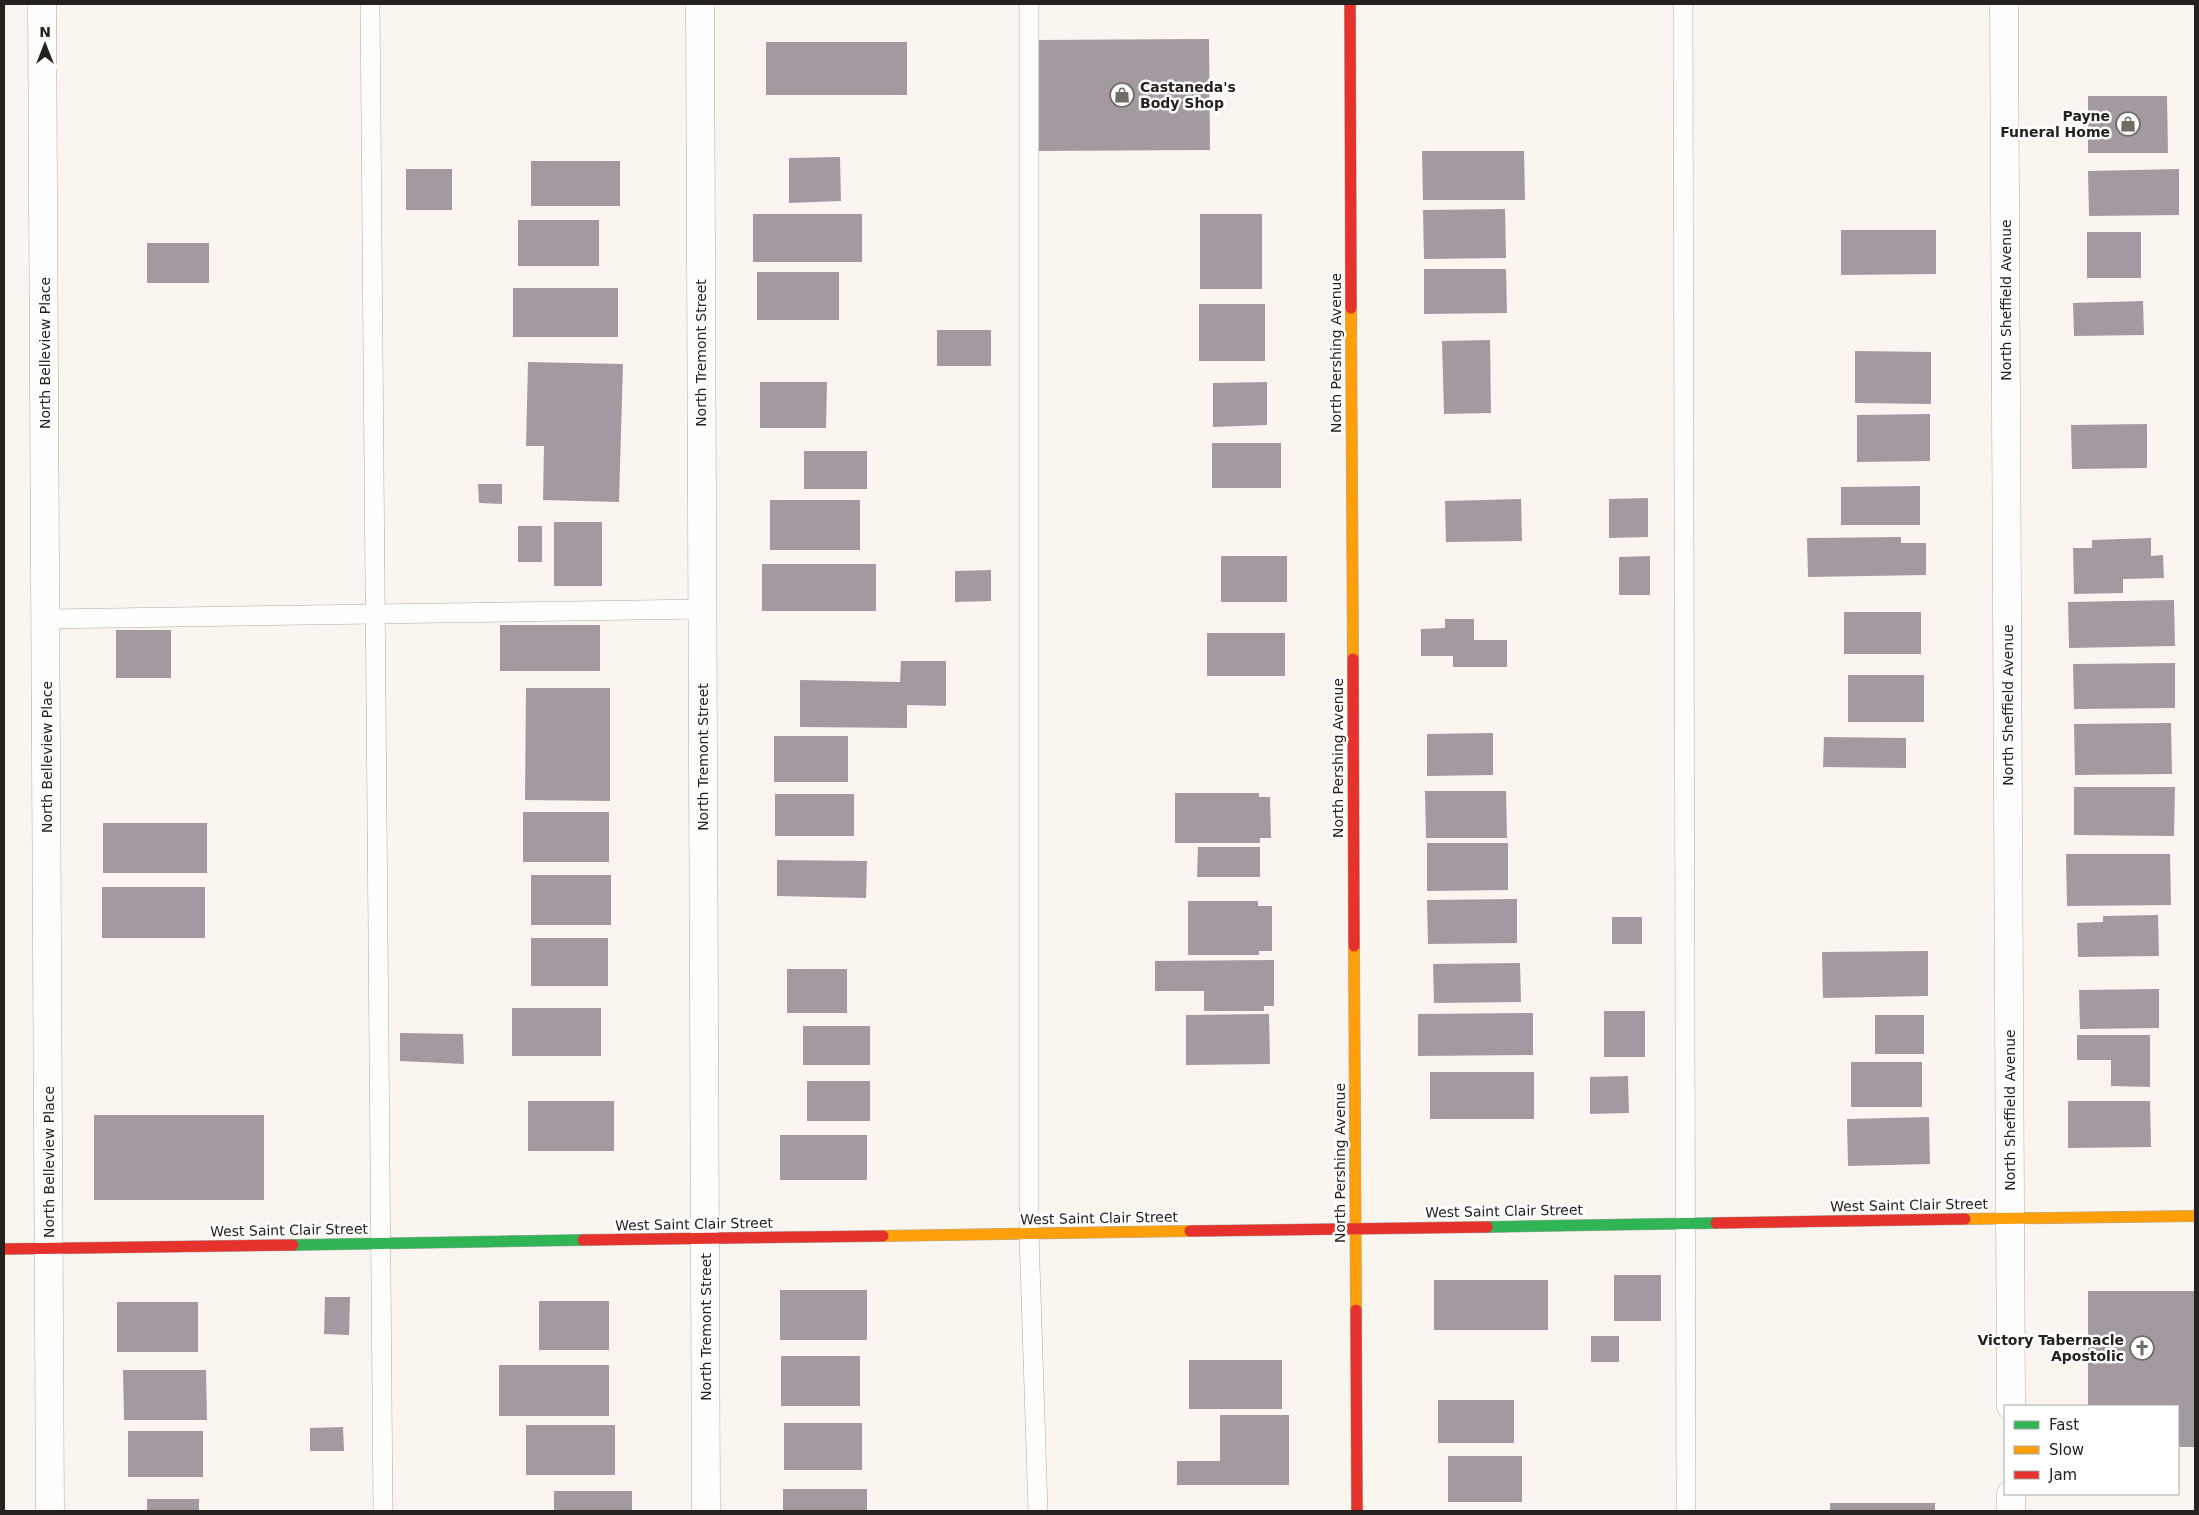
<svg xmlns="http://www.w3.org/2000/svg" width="2199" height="1515" viewBox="0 0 2199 1515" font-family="'DejaVu Sans',sans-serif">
<rect width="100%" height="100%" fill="#faf6ef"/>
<g fill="#a39aa1">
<polygon points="1209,39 1210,150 1035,151 1034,40"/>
<rect x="766" y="42" width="141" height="53"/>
<polygon points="2088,96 2167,96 2168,153 2088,153"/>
<polygon points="1422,151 1524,151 1525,200 1423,200"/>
<polygon points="840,157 841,201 789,203 789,158"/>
<rect x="531" y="161" width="89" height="45"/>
<rect x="406" y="169" width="46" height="41"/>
<polygon points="2179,169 2179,215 2089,216 2088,171"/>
<polygon points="1505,209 1506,258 1424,259 1423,210"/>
<rect x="753" y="214" width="109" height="48"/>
<rect x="1200" y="214" width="62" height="75"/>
<rect x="518" y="220" width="81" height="46"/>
<polygon points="1841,230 1936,230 1936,274 1841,275"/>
<rect x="2087" y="232" width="54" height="46"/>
<rect x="147" y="243" width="62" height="40"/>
<polygon points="1424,269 1506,269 1507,313 1424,314"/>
<rect x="757" y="272" width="82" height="48"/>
<rect x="513" y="288" width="105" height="49"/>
<polygon points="2143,301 2144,335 2074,336 2073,303"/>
<rect x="1199" y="304" width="66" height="57"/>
<rect x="937" y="330" width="54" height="36"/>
<polygon points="1490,340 1491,413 1444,414 1442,341"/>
<polygon points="1855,351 1931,352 1931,404 1855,403"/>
<polygon points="528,362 623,364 619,502 543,500 544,446 526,446"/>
<polygon points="760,382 827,382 826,428 760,428"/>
<polygon points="1267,382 1267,425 1213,427 1213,383"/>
<polygon points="1930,414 1930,461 1857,462 1857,415"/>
<polygon points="2147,424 2147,468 2072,469 2071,425"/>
<rect x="1212" y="443" width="69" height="45"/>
<rect x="804" y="451" width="63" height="38"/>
<polygon points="478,484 502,484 502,504 479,503"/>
<polygon points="1920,486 1920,525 1841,525 1841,487"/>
<polygon points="1648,498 1648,537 1609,538 1609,499"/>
<polygon points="1521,499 1522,541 1446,542 1445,501"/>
<rect x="770" y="500" width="90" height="50"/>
<rect x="554" y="522" width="48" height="64"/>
<rect x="518" y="526" width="24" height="36"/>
<polygon points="1901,537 1901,543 1926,543 1926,575 1808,577 1807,538"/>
<polygon points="2151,538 2151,556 2163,555 2164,578 2123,579 2123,593 2074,594 2073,548 2092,548 2092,540"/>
<rect x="1221" y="556" width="66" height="46"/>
<polygon points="1650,556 1650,595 1619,595 1619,557"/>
<rect x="762" y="564" width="114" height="47"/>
<polygon points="991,570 991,601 955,602 955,571"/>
<polygon points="2174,600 2175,646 2069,648 2068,602"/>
<rect x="1844" y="612" width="77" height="42"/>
<polygon points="1445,619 1474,619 1474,640 1507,640 1507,667 1453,667 1453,656 1421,656 1421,629 1445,628"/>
<rect x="500" y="625" width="100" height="46"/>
<rect x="116" y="630" width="55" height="48"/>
<rect x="1207" y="633" width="78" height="43"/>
<polygon points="901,661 946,661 946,706 907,705 907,728 800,727 800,680 900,682"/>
<polygon points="2175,663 2175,708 2074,709 2073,664"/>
<rect x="1848" y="675" width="76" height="47"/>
<polygon points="526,688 610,688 610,801 525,800"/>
<polygon points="2171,723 2172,774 2075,775 2074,724"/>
<polygon points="1493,733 1493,775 1427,776 1427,734"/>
<rect x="774" y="736" width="74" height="46"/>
<polygon points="1824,737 1906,738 1906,768 1823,767"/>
<polygon points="2074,787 2175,787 2174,836 2074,835"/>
<polygon points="1425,791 1506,791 1507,838 1426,838"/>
<polygon points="1175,793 1259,793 1259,797 1270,797 1271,838 1260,838 1260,843 1175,843"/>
<rect x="775" y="794" width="79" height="42"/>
<rect x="523" y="812" width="86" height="50"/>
<rect x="103" y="823" width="104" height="50"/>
<polygon points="1427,843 1508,843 1508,890 1427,891"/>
<polygon points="1198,847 1260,847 1260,877 1197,877"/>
<polygon points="2066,854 2170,854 2171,905 2067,906"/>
<polygon points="777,860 867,861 866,898 777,896"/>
<rect x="531" y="875" width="80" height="50"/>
<rect x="102" y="887" width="103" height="51"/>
<polygon points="1517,899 1517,943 1428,944 1427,900"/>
<polygon points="1188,901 1258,901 1258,906 1272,906 1272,951 1259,951 1259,955 1188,955"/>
<polygon points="2158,915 2159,956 2078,957 2077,923 2103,922 2103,916"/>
<rect x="1612" y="917" width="30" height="27"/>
<rect x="531" y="938" width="77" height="48"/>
<polygon points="1928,951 1928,996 1823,998 1822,952"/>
<polygon points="1274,960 1274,1006 1264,1006 1264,1011 1204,1011 1204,991 1155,991 1155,961"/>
<polygon points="1520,963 1521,1002 1434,1003 1433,964"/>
<rect x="787" y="969" width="60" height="44"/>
<polygon points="2159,989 2159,1028 2080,1029 2079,990"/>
<rect x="512" y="1008" width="89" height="48"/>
<rect x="1604" y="1011" width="41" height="46"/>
<polygon points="1533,1013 1533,1055 1418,1056 1418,1014"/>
<polygon points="1269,1014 1270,1064 1186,1065 1186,1015"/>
<rect x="1875" y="1015" width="49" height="39"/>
<rect x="803" y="1026" width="67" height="39"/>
<polygon points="400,1033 463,1034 464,1064 400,1061"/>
<polygon points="2077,1035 2150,1035 2150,1087 2111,1086 2111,1060 2077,1060"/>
<rect x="1851" y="1062" width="71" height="45"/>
<rect x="1430" y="1072" width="104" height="47"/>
<polygon points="1628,1076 1629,1113 1590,1114 1590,1077"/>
<rect x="807" y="1081" width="63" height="40"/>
<rect x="528" y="1101" width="86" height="50"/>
<polygon points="2068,1101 2150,1101 2151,1147 2068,1148"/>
<rect x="94" y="1115" width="170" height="85"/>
<polygon points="1929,1117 1930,1164 1848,1166 1847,1119"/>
<rect x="780" y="1135" width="87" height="45"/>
<rect x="1614" y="1275" width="47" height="46"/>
<rect x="1434" y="1280" width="114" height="50"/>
<rect x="780" y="1290" width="87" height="50"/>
<polygon points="2088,1291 2195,1291 2195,1447 2178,1447 2178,1406 2088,1406"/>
<polygon points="325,1297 350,1297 349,1335 324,1334"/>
<rect x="539" y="1301" width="70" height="49"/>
<rect x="117" y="1302" width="81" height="50"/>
<rect x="1591" y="1336" width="28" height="26"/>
<rect x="781" y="1356" width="79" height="50"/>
<rect x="1189" y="1360" width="93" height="49"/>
<rect x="499" y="1365" width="110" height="51"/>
<polygon points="123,1370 206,1370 207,1420 124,1420"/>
<rect x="1438" y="1400" width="76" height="43"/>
<polygon points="1220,1415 1289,1415 1289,1485 1177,1485 1177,1461 1220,1461"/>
<rect x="784" y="1423" width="78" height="47"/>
<rect x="526" y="1425" width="89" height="50"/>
<polygon points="343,1427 344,1451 310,1451 310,1428"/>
<rect x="128" y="1431" width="75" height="46"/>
<rect x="1448" y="1456" width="74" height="46"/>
<rect x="783" y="1489" width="84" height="22"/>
<rect x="554" y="1491" width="78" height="20"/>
<rect x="147" y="1499" width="52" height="12"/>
<rect x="1830" y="1503" width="105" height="8"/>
</g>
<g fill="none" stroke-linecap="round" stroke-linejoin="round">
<g stroke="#aeaba5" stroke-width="20">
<g id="lane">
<polyline points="370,4 383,1511"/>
<polyline points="1029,4 1029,1234 1038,1511"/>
<polyline points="1683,4 1686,1511"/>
<polyline points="46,619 702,609"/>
</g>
</g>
<g stroke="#aeaba5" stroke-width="29">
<g id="street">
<polyline points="42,4 50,1511"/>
<polyline points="700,4 706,1511"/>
<polyline points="2004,4 2011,1406"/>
<polyline points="2011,1494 2011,1511"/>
</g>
</g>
<g stroke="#aeaba5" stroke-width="12">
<g id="fast">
<polyline points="1487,1227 1716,1223"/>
<polyline points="293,1245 583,1240"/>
</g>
</g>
<g stroke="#aeaba5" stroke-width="12">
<g id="slow">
<polyline points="1351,308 1353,659"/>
<polyline points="1354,946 1356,1310"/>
<polyline points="1965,1219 2195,1216"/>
<polyline points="883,1236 1190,1231"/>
</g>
</g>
<g stroke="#aeaba5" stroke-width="12">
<g id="jam">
<polyline points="1350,4 1351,308"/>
<polyline points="1353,659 1354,946"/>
<polyline points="1716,1223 1965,1219"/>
<polyline points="1190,1231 1487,1227"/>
<polyline points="583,1240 883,1236"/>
<polyline points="4,1249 293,1245"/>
<polyline points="1356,1310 1357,1511"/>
</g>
</g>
<use href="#lane" stroke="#fefefd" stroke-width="19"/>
<use href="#street" stroke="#fefefd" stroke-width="28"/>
<use href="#fast" stroke="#30b455" stroke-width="11"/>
<use href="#slow" stroke="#ff9f0a" stroke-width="11"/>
<use href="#jam" stroke="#e5322d" stroke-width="11"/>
</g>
<defs>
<g id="shop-ring" transform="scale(1.25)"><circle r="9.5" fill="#fff" stroke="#706c66" stroke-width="1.5"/><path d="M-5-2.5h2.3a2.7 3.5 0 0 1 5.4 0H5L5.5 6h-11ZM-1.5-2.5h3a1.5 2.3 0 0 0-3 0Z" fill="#706c66"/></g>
<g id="church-ring" transform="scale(1.25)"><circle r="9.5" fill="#fff" stroke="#706c66" stroke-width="1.5"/><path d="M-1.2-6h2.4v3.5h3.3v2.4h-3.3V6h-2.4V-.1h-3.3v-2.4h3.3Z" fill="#706c66"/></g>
</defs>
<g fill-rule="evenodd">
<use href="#shop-ring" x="1122" y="95"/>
<use href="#shop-ring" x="2128" y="124"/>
<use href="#church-ring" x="2142" y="1348"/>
</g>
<g text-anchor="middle" stroke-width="5" stroke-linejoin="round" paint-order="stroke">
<g font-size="14" font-weight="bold" fill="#25221d" stroke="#fff" text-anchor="end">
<text x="1140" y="92" text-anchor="start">Castaneda's<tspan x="1140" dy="16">Body Shop</tspan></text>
<text x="2110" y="121">Payne<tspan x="2110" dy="16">Funeral Home</tspan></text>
<text x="2124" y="1345">Victory Tabernacle<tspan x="2124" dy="16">Apostolic</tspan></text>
</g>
<g font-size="14" fill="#25221d" stroke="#fff">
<text transform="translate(2006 300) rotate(-90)" y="5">North Sheffield Avenue</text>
<text transform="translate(45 353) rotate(-90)" y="5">North Belleview Place</text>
<text transform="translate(701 353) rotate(-90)" y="5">North Tremont Street</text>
<text transform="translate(1336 353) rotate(-90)" y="5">North Pershing Avenue</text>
<text transform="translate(2008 705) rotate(-90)" y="5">North Sheffield Avenue</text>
<text transform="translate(47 757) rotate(-90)" y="5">North Belleview Place</text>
<text transform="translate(703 757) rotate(-90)" y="5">North Tremont Street</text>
<text transform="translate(1338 758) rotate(-90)" y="5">North Pershing Avenue</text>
<text transform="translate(2010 1110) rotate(-90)" y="5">North Sheffield Avenue</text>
<text transform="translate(49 1162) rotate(-90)" y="5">North Belleview Place</text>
<text transform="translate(1340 1163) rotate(-90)" y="5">North Pershing Avenue</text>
<text transform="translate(1909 1205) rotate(-1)" y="5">West Saint Clair Street</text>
<text transform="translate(1504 1211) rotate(-1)" y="5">West Saint Clair Street</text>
<text transform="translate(1099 1218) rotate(-1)" y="5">West Saint Clair Street</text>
<text transform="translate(694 1224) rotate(-1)" y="5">West Saint Clair Street</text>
<text transform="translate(289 1230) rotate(-1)" y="5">West Saint Clair Street</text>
<text transform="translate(706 1327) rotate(-90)" y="5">North Tremont Street</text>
</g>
</g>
<rect width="2199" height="1515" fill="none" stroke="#25221d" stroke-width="10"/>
<rect x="2004" y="1405" width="175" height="90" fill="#ffffff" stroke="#a8a7a5"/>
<rect x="2014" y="1421" width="25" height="8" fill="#30b455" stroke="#a8a7a5"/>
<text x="2049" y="1430" font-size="15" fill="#25221d">Fast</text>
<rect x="2014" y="1446" width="25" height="8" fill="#ff9f0a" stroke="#a8a7a5"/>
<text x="2049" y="1455" font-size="15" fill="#25221d">Slow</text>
<rect x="2014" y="1471" width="25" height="8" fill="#e5322d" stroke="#a8a7a5"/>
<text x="2049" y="1480" font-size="15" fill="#25221d">Jam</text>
<g transform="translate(45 45)" stroke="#ffffff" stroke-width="4" paint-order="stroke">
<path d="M0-4L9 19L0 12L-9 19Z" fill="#25221d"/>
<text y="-8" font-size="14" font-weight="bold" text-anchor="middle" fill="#25221d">N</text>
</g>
</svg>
